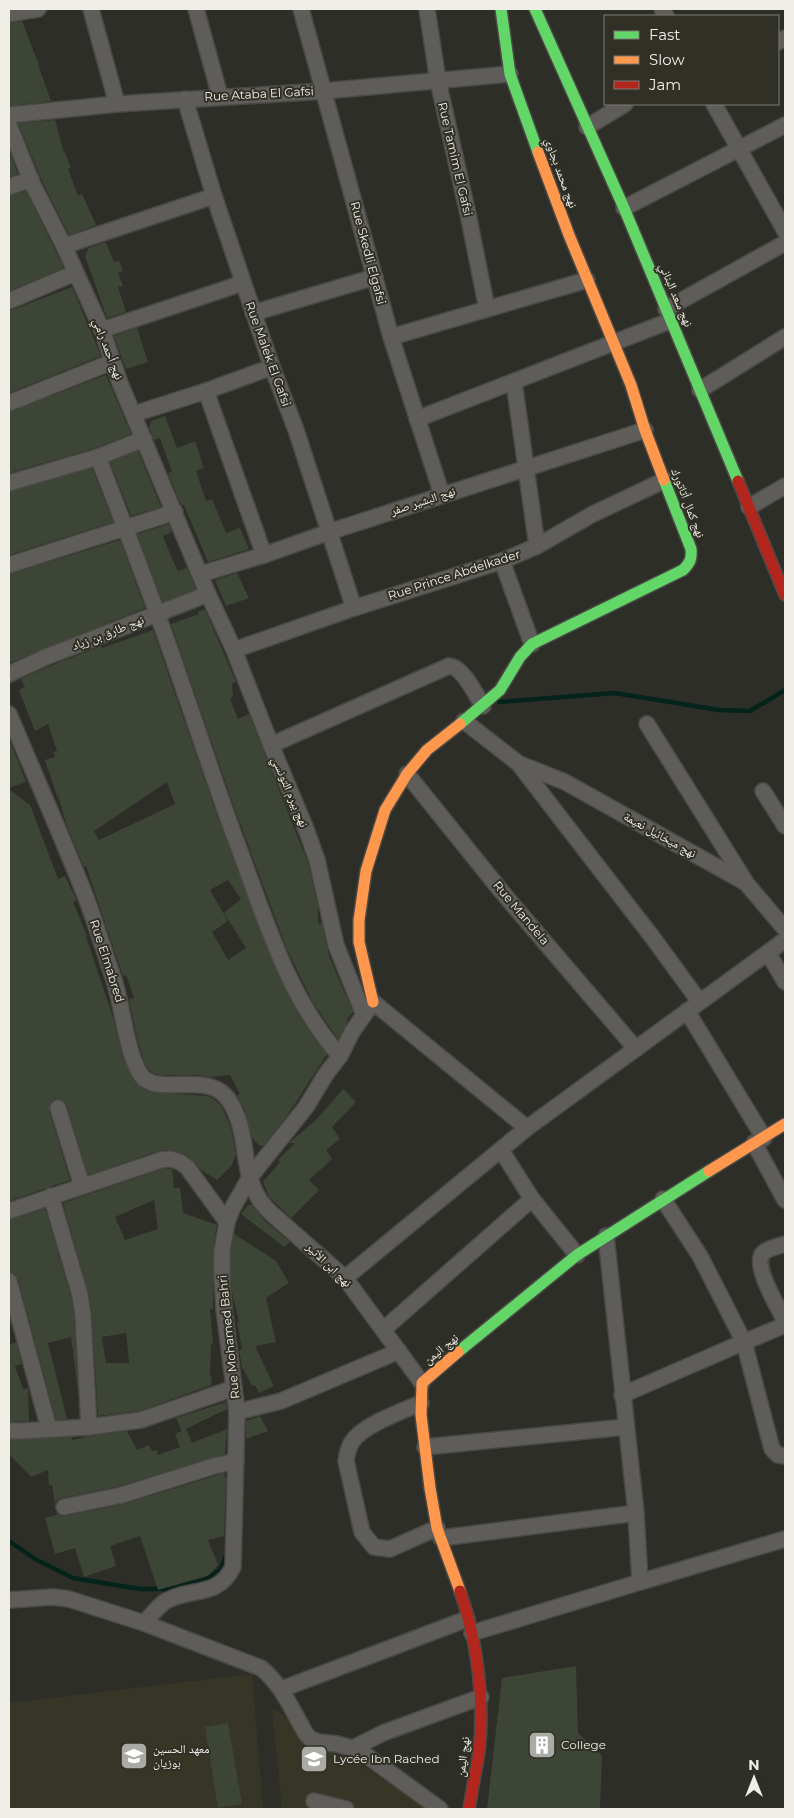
<svg xmlns="http://www.w3.org/2000/svg" width="794" height="1818" viewBox="0 0 794 1818" font-family="Montserrat,'Noto Naskh Arabic',sans-serif">
<rect width="100%" height="100%" fill="#2e2e29"/>
<g fill="#373626">
<polygon points="252,1674 263,1809 9,1809 9,1703"/>
<polygon points="272,1708 430,1809 282,1809"/>
</g>
<g fill="none" stroke-linecap="round" stroke-linejoin="round">
<g stroke="#04231a" stroke-width="4.5">
<polyline points="499,702 615,693 719,710 750,711 785,690"/>
<polyline points="216,1248 216,1231 221,1222"/>
<polyline points="9,1541 35,1559 73,1578 140,1589 171,1589 205,1580 220,1570 227,1554"/>
</g>
</g>
<g fill="#3d4536" fill-rule="evenodd">
<polygon points="22,21 40,68 39,68 51,101 9,106 9,23"/>
<polygon points="55,120 64,153 65,152 71,168 68,169 78,196 82,194 96,225 69,235 41,179 18,123"/>
<polygon points="9,150 18,174 9,177"/>
<polygon points="26,191 64,268 9,291 9,196"/>
<polygon points="103,243 106,243 114,262 119,261 123,271 118,273 123,286 118,287 126,312 107,318 85,256 89,248"/>
<polygon points="72,287 101,356 9,393 9,311"/>
<polygon points="137,328 148,362 126,369 114,336"/>
<polygon points="106,375 131,434 95,448 9,473 9,412"/>
<polygon points="165,416 177,448 195,441 204,468 196,471 206,501 212,499 226,533 240,528 249,549 208,562 184,505 181,505 168,473 172,472 160,438 154,440 149,428 151,421"/>
<polygon points="138,451 161,507 131,516 110,462"/>
<polygon points="92,468 113,522 9,555 9,492"/>
<polygon points="169,524 172,532 163,536 172,559 178,571 187,568 196,589 163,602 137,534"/>
<polygon points="120,540 145,608 9,663 9,574"/>
<polygon points="237,573 249,598 226,606 215,580"/>
<polygon points="205,609 236,682 232,683 233,696 230,699 238,719 249,714 308,863 318,906 318,924 322,923 329,956 353,1012 347,1019 348,1021 338,1039 312,1001 286,947 233,804 171,624 199,614 198,612"/>
<path d="M153,630l62,180 54,144 27,56 17,27 14,17 -40,62 -24,30 -4,-1 -7,-7 -7,-28 -8,-14 3,-2 -10,-19 -20,2 -13,-2h-37l-7,-2 -5,-4 -4,-8 -7,-23 -8,-39 5,-1 -8,-23 -3,1 -37,-110 -2,1 -18,-44 -8,-27h-1l-12,-36 10,-3 -2,-5 4,-1 -9,-27 -13,7 -16,-41 6,-3 -4,-8 29,-13 51,-20 1,2zM167,782l8,22 -76,36 -5,-9zM228,880l13,19 -17,14 22,35 -18,12 -16,-28 16,-11 -18,-31z"/>
<polygon points="9,738 26,782 9,788"/>
<polygon points="9,789 30,805 58,879 65,876 76,899 77,900 73,902 87,936 86,937 114,1020 122,1056 133,1079 143,1089 157,1093 207,1096 215,1100 222,1107 231,1128 236,1154 232,1165 217,1180 200,1169 194,1161 185,1154 170,1150 158,1151 88,1175 67,1105 64,1101 56,1099 51,1102 49,1111 70,1180 9,1201"/>
<polygon points="343,1089 356,1102 332,1127 340,1139 326,1150 332,1159 309,1180 319,1190 291,1218 269,1197 263,1182 280,1162 278,1160 295,1143 289,1143 316,1120"/>
<path d="M163,1169h9l2,19h6l3,25 34,12 -4,26v58h-3l3,35h-2l-1,32 2,1 -1,8 -72,26 -41,5 -6,-102 -3,-20 -26,-91zM154,1200l4,29 -33,11 -10,-23zM126,1333l3,30h-23l-4,-26z"/>
<polygon points="248,1205 252,1205 264,1220 290,1242 284,1247 241,1214"/>
<polygon points="45,1209 71,1297 74,1316 78,1391 71,1337 48,1343 67,1419 56,1420 18,1279 15,1274 9,1272 9,1220"/>
<polygon points="234,1234 276,1261 289,1283 266,1298 276,1342 255,1346 274,1386 259,1393 255,1385 252,1386 242,1367 239,1350 242,1349 237,1322 239,1322 232,1292 231,1278 231,1252"/>
<polygon points="16,1342 22,1364 15,1366 23,1389 28,1388 29,1421 9,1422 9,1345"/>
<polygon points="226,1402 227,1409 184,1430 186,1429 192,1443 227,1429 225,1454 120,1486 62,1498 57,1500 55,1504 52,1485 49,1485 48,1470 31,1477 9,1454 9,1440 71,1437 72,1440 83,1438 83,1437 127,1431 137,1450 149,1445 152,1451 156,1450 158,1455 180,1447 175,1434 182,1431 176,1418"/>
<polygon points="260,1416 268,1431 246,1439 246,1421"/>
<polygon points="224,1473 226,1480 224,1536 208,1540 218,1565 209,1575 158,1590 140,1536 110,1546 116,1566 84,1577 75,1548 55,1554 45,1518 57,1515 56,1511 61,1516 66,1516 124,1504"/>
<polygon points="576,1666 578,1733 602,1756 600,1809 487,1809 502,1678"/>
<polygon points="228,1723 242,1804 218,1808 205,1727"/>
</g>
<g fill="none" stroke-linecap="round" stroke-linejoin="round">
<g stroke="#4a4945" stroke-width="18">
<g id="street">
<polyline points="91,9 117,104"/>
<polyline points="196,9 220,96"/>
<polyline points="301,9 391,337 442,495"/>
<polyline points="427,9 438,81 468,214 487,309"/>
<polyline points="662,9 666,16"/>
<polyline points="9,14 38,9"/>
<polyline points="778,42 785,38"/>
<polyline points="185,99 214,196 272,367 296,430 354,608"/>
<polyline points="714,104 785,231"/>
<polyline points="9,115 117,104 324,91 510,74"/>
<polyline points="9,125 32,183 64,246 102,330 120,383 208,594 234,650 271,745 306,829 317,860 336,945 364,1015"/>
<polyline points="587,127 625,104"/>
<polyline points="9,187 31,179"/>
<polyline points="624,208 785,125"/>
<polyline points="64,246 214,196"/>
<polyline points="9,301 75,273"/>
<polyline points="666,309 785,243"/>
<polyline points="253,313 375,277"/>
<polyline points="102,330 243,283"/>
<polyline points="391,337 587,280"/>
<polyline points="514,382 537,546"/>
<polyline points="700,390 785,337"/>
<polyline points="206,391 264,555"/>
<polyline points="9,403 112,362"/>
<polyline points="134,414 206,391 272,367"/>
<polyline points="417,419 672,320"/>
<path d="M98,457c20,52 40,104 59,156 27,74 50,148 77,222 29,76 51,159 106,221"/>
<polyline points="9,483 98,457 144,439"/>
<polyline points="749,507 785,486"/>
<polyline points="502,561 532,644"/>
<polyline points="9,565 175,512"/>
<polyline points="201,574 264,555 329,532 645,430"/>
<polyline points="234,650 354,608 502,561 537,546 593,514 665,480"/>
<polyline points="9,674 46,657 208,594"/>
<path d="M9,714c25,60 52,120 76,181 10,26 18,52 27,79 11,29 13,77 29,101 16,23 69,-7 89,27 19,30 11,65 27,93 3,7 9,13 14,18l74,65 77,105"/>
<polyline points="464,721 518,763 653,938 699,1001"/>
<polyline points="647,724 745,881"/>
<path d="M271,745l178,-79c13,0 27,29 34,40"/>
<polyline points="520,764 565,782 746,883 785,929"/>
<polyline points="407,774 502,892 636,1049"/>
<polyline points="763,791 785,826"/>
<polyline points="768,953 785,982"/>
<polyline points="687,1011 764,1138"/>
<polyline points="58,1108 82,1186"/>
<polyline points="754,1143 785,1200"/>
<polyline points="501,1150 532,1199 577,1255"/>
<polyline points="51,1196 80,1295 83,1315 89,1427"/>
<polyline points="663,1199 700,1256 744,1342 772,1449 778,1455 785,1456"/>
<polyline points="9,1211 161,1160 171,1159 180,1162 187,1167 227,1222"/>
<path d="M785,1244c-6,2 -17,4 -22,9 -11,11 16,56 22,68"/>
<polyline points="345,1278 527,1128 785,940"/>
<polyline points="9,1281 49,1429"/>
<polyline points="384,1329 532,1199"/>
<polyline points="622,1395 744,1342 785,1325"/>
<path d="M421,1403c-18,8 -59,22 -69,39 -4,6 -5,12 -6,19l16,71 12,15 16,2 47,-21"/>
<polyline points="237,1412 281,1401 399,1351"/>
<polyline points="9,1431 23,1431 89,1427 141,1420 234,1388"/>
<polyline points="425,1447 626,1427"/>
<polyline points="64,1507 122,1495 214,1466 236,1461"/>
<polyline points="441,1538 636,1513"/>
<polyline points="640,1582 785,1539"/>
<path d="M9,1600l44,-3 16,2 75,24 117,45c22,18 31,42 45,66l5,5 7,3 19,2 22,6 81,59"/>
<path d="M144,1623c7,-7 14,-17 22,-22 25,-14 52,-3 67,-34l4,-155 -13,-103 -2,-31v-27l5,-29 6,-15 17,-30 56,-70 20,-33 14,-18 12,-24 21,-30 154,126"/>
<polyline points="472,1633 640,1582 636,1513 606,1236"/>
<polyline points="282,1689 467,1619"/>
<polyline points="353,1748 383,1733 481,1697"/>
<polyline points="314,1801 346,1809"/>
</g>
</g>
<g stroke="#4a4945" stroke-width="14">
<g id="fast">
<polyline points="501,9 510,74 538,152"/>
<polyline points="535,9 624,208 738,481"/>
<path d="M460,724l40,-34 20,-33 12,-13 151,-74c7,-7 9,-11 8,-21l-27,-69"/>
<polyline points="458,1352 577,1255 709,1171"/>
</g>
</g>
<g stroke="#4a4945" stroke-width="14">
<g id="slow">
<polyline points="538,152 569,235 631,385 645,430 664,480"/>
<polyline points="373,1002 359,942 359,920 366,871 385,810 407,774 427,750 460,724"/>
<polyline points="709,1171 785,1124"/>
<polyline points="458,1352 422,1383 421,1415 430,1488 437,1528 460,1591"/>
</g>
</g>
<g stroke="#4a4945" stroke-width="14">
<g id="jam">
<polyline points="738,481 785,595"/>
<path d="M460,1591c17,49 25,109 19,161 -3,19 -7,38 -10,57"/>
</g>
</g>
<use href="#street" stroke="#5e5d59" stroke-width="15"/>
<use href="#fast" stroke="#63d668" stroke-width="11"/>
<use href="#slow" stroke="#ff974d" stroke-width="11"/>
<use href="#jam" stroke="#b3261e" stroke-width="11"/>
</g>
<defs>
<g id="building-square" transform="scale(1.4375)"><rect x="-9" y="-9" width="18" height="18" rx="4" fill="#ababa5" stroke="#313026"/><path d="M-4-6H4V6H1V3H-1V6H-4ZM-2.5-4.3h1.7v1.8h-1.7ZM.8-4.3h1.7v1.8H.8ZM-2.5-1h1.7V.8h-1.7ZM.8-1h1.7V.8H.8Z" fill="#fff"/></g>
<g id="school-square" transform="scale(1.4375)"><rect x="-9" y="-9" width="18" height="18" rx="4" fill="#ababa5" stroke="#313026"/><path d="M0-5L7-2L0 1L-7-2ZM-4 1L0 2.5L4 1V4Q0 6-4 4Z" fill="#fff"/></g>
</defs>
<g fill-rule="evenodd">
<use href="#building-square" x="542" y="1745"/>
<use href="#school-square" x="134" y="1756"/>
<use href="#school-square" x="314" y="1759"/>
</g>
<g text-anchor="middle" stroke-width="4" stroke-linejoin="round" paint-order="stroke">
<g font-size="12" fill="#efefe8" stroke="#313026">
<text transform="translate(259 94) rotate(-3)" y="4">Rue Ataba El Gafsi</text>
<text transform="translate(455 159) rotate(77)" y="4">Rue Tamim El Gafsi</text>
<text transform="translate(561 173) rotate(70)" y="4">نهج محمد بجاوي</text>
<text transform="translate(368 253) rotate(75)" y="4">Rue Skedli Elgafsi</text>
<text transform="translate(676 295) rotate(67)" y="4">نهج سعد البناني</text>
<text transform="translate(108 349) rotate(69)" y="4">نهج أحمد رامي</text>
<text transform="translate(268 354) rotate(70)" y="4">Rue Malek El Gafsi</text>
<text transform="translate(423 501) rotate(-18)" y="4">نهج البشير صفر</text>
<text transform="translate(688 503) rotate(69)" y="4">نهج كمال أتاتورك</text>
<text transform="translate(454 575) rotate(-18)" y="4">Rue Prince Abdelkader</text>
<text transform="translate(108 633) rotate(-21)" y="4">نهج طارق بن زياد</text>
<text transform="translate(290 792) rotate(67)" y="4">نهج بيرم التونسي</text>
<text transform="translate(660 835) rotate(29)" y="4">نهج ميخائيل نعيمة</text>
<text transform="translate(521 913) rotate(50)" y="4">Rue Mandela</text>
<text transform="translate(107 961) rotate(72)" y="4">Rue Elmabred</text>
<text transform="translate(329 1265) rotate(44)" y="4">نهج ابن الأثير</text>
<text transform="translate(229 1337) rotate(-96)" y="4">Rue Mohamed Bahri</text>
<text transform="translate(441 1349) rotate(-39)" y="4">نهج اليمن</text>
<text transform="translate(463 1757) rotate(-83)" y="4">نهج اليمن</text>
</g>
<g font-size="12" fill="#efefe8" stroke="#313026" text-anchor="start">
<text x="561" y="1749">College</text>
<text x="153" y="1753">معهد الحسين<tspan x="153" dy="14">بوزيان</tspan></text>
<text x="333" y="1763">Lycée Ibn Rached</text>
</g>
</g>
<rect width="794" height="1818" fill="none" stroke="#efefe8" stroke-width="20"/>
<rect x="604" y="15" width="175" height="90" fill="#313026" stroke="#7d7c74"/>
<rect x="614" y="31" width="25" height="8" fill="#63d668" stroke="#7d7c74"/>
<text x="649" y="40" font-size="15" fill="#efefe8">Fast</text>
<rect x="614" y="56" width="25" height="8" fill="#ff974d" stroke="#7d7c74"/>
<text x="649" y="65" font-size="15" fill="#efefe8">Slow</text>
<rect x="614" y="81" width="25" height="8" fill="#b3261e" stroke="#7d7c74"/>
<text x="649" y="90" font-size="15" fill="#efefe8">Jam</text>
<g transform="translate(754 1778)" stroke="#313026" stroke-width="4" paint-order="stroke">
<path d="M0-4L9 19L0 12L-9 19Z" fill="#efefe8"/>
<text y="-8" font-size="14" font-weight="bold" text-anchor="middle" fill="#efefe8">N</text>
</g>
</svg>
